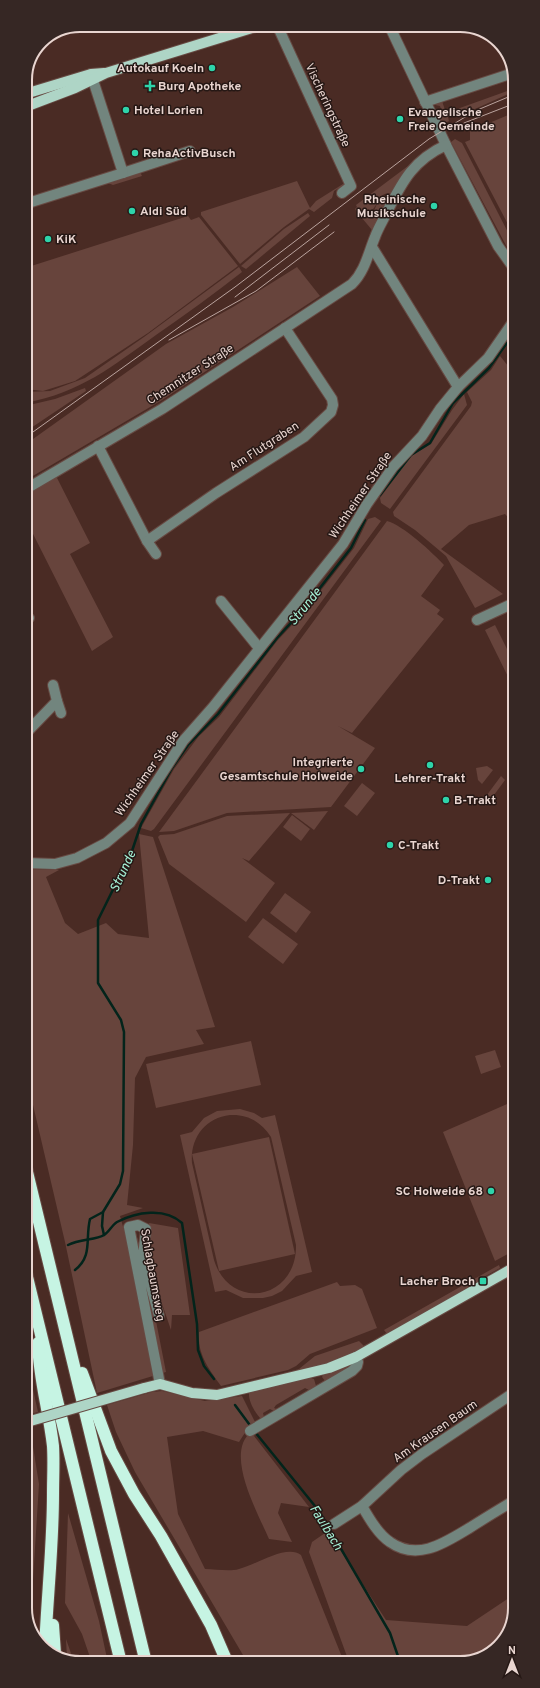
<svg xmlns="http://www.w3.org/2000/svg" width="540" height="1688" viewBox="0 0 540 1688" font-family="Overpass,sans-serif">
<rect width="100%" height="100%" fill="#4a2b24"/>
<g fill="#67443c" fill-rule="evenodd">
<polygon points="513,89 513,92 457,117 454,114 448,117 449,121 445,123 439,119 441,118 442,112 440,106 435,105 442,101 446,113"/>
<polygon points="513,113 513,234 465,142 470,140 470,131"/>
<polygon points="455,139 462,143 513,242 513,248 509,251 451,142"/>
<path d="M408,166l-16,27c-14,-1 -13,11 -20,17 -3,2 -9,4 -12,6l-5,-7 2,-2 -1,-2z"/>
<polygon points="140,172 142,176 113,185 108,183"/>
<polygon points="297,181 310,208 316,201 343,184 344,185 334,191 332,198 314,212 309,209 284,227 240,264 201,215 201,212"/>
<polygon points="388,195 391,195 372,230 362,218 374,211 378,201"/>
<polygon points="308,213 310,216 246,269 241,266 284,229"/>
<polygon points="188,216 191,220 199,217 238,266 148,333 75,381 43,391 25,389 25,268"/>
<path d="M239,267l3,5c-28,22 -57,43 -86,63 -45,32 -74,57 -131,68v-11l25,-1 35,-13 59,-41z"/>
<polygon points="297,267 320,296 162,400 26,480 26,444 166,344 233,307"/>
<polygon points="500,356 514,373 514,524 505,514 469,525 441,549 503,594 475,608 446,556 415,530 394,516 393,512 471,406 472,402 467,392 491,370"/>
<polygon points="85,388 86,391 25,432 25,406 55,399"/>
<polygon points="464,394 467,405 390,509 381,503 380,498 411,456 431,444 452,410"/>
<polygon points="55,474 90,543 70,554 113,637 92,651 26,520 26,492"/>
<polygon points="375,517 381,521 154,829 151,831 141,828 174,769 199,736 219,717 277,641 304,612 354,548 368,519"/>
<path d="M387,521c16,4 46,32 57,44l-23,31 19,14 -3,4 7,5 -92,114 -14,-7 37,22 -44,59 -104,6 -53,18 -15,1z"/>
<polygon points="495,625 514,663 514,689 485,630"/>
<polygon points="487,766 493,770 482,784 478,780 476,768"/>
<polygon points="501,776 505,780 486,806 481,803"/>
<polygon points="362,783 375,793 357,816 344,806"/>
<polygon points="328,811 314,830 291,813"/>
<polygon points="290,813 249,861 242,858 275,883 246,922 169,864 158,837 160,835 174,834 227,816"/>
<polygon points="292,815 310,829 301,841 283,827"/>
<polygon points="139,834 153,837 215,1027 196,1030 204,1044 146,1057 135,1078 133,1145 127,1205 143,1208 120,1216 124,1230 135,1230 146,1270 166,1372 97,1393 65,1242 26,1075 26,869 59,870 46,877 65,923 78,934 106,923 118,934 149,938"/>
<polygon points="285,893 311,912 296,933 270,913"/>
<polygon points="263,918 298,944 283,964 248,937"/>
<polygon points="251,1041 261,1085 156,1108 146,1064"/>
<polygon points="495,1050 501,1067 481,1074 475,1056"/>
<polygon points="514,1101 515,1250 495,1261 443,1132"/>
<path d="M240,1109l14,4 8,5 13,-3 37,157 -16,4 -14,15 -10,5 -9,2h-20l-17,-8 -11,2 -35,-157 12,-3 12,-14 13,-7zM230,1115c18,-1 31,7 41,22l25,108c1,55 -66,67 -82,15l-22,-97c-2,-25 13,-45 38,-48z"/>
<polygon points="269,1137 295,1254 219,1271 192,1154"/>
<polygon points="149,1223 178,1228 190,1315 172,1315 171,1330 146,1257 150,1233"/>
<polygon points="499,1265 500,1268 482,1278 483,1281 387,1334 384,1330"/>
<path d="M337,1282l3,4 15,-1 7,4 15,39 -67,26 -14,12 -8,4 -67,16c-12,-17 -24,-32 -22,-54z"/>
<path d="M359,1341l6,6c-23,13 -46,19 -71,26l21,-17z"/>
<polygon points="27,1363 38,1412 27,1415"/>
<polygon points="348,1365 350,1367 325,1381 322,1377 324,1373"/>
<path d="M308,1377l6,2 2,7 -5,5 -6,-3 -29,17 -2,3 5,2 -3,2 -6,-3 -7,4 1,4 -2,3c-7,-7 -14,-19 -13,-28z"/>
<path d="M162,1391l43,10 37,-5 13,26 -7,6 -9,14 -36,-11 -36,6 11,77 27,55c11,0 24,3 34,0 17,-4 47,-25 62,-14l43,107h-96l-5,-7 -108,-183 -19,-40 -9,-27 45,-13z"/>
<polygon points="30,1428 39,1484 30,1628 27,1622 27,1429"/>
<path d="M251,1432l58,75 -28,-4 -3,10 14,29 -23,-3c-11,-26 -45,-85 -18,-107z"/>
<polygon points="68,1513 99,1621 108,1663 92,1663 82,1634 65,1603"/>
<polygon points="328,1531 386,1620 467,1626 515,1594 515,1609 504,1642 474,1661 349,1662 309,1552 312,1542"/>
<polygon points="66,1639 74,1662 67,1659"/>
</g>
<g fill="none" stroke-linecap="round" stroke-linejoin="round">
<g stroke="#03241b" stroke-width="2.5">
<polyline points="380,495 411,455 430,443 453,403 489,368 514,333"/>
<polyline points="103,1212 102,1226 104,1235"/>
<path d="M68,1245c12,-6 28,-5 36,-10 5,-3 8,-10 13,-13 19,-10 48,-15 65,1l15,101 1,26 6,16 10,13"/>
<path d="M75,1270c18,-14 10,-31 15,-51l13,-7 17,-28 3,-13 1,-139 -3,-12 -23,-37v-63l34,-69 9,-27 31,-56 16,-23 30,-31 59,-76 25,-27 49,-63 14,-28"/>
<polyline points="235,1405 252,1428"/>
<polyline points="255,1432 319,1511 390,1633 400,1662"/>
</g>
<g stroke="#674a43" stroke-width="12">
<g id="minor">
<polyline points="277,25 351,186 342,193"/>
<polyline points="389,25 446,145 498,246 513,267"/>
<polyline points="425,102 513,73"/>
<polyline points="123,173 190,151"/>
<polyline points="25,204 123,173 91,74"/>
<polyline points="372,247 458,387"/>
<polyline points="98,446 147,541 216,493 304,437 331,412 333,405 332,399 285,328"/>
<path d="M26,489l136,-80 190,-125c13,-13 16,-30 23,-47 3,-9 9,-18 13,-27 15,-30 26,-50 58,-65"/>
<polyline points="147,541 156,554"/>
<polyline points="221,601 259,648"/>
<polyline points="26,619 29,618"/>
<polyline points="477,620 514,603"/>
<polyline points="57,701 61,713"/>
<polyline points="26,733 57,701 53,685"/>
<polyline points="26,863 55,864 77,858 106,843 130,823 183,741 213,707 343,544 367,504 393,467 422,436 440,409 458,387 488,358 513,322"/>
<polyline points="509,1271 515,1281"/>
<polyline points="159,1316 143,1257 146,1229 138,1225 129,1227 160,1384"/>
<polyline points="250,1431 352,1371 357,1366 358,1362 356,1357"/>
<path d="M362,1506c7,12 16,28 28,36 28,20 56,0 81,-15 14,-9 29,-18 44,-27"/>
<polyline points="334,1524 362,1506 401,1470 422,1454 515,1392"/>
</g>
</g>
<g stroke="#674a43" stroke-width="12">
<g id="major">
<polyline points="25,94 91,74 104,73"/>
<polyline points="25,107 75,88 106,73 262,25"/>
<polyline points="144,1388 160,1384 192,1393 217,1395 329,1368 356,1357 515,1267"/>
</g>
</g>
<g stroke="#674a43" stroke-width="14">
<g id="highway">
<polyline points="26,1168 146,1663"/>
<polyline points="26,1273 121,1663"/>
<path d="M38,1343c1,35 11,68 15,103 1,16 0,32 0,48 0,53 -6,104 -8,156"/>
<polyline points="82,1373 111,1451 134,1494 161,1536 211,1625 227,1662"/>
<polyline points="53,1625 55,1654"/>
</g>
</g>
<use href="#minor" stroke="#72857e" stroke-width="10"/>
<use href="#major" stroke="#aed5c6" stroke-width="10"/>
<use href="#highway" stroke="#c6f4e3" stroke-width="12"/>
<g stroke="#baa39e" stroke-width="1">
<polyline points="464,123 513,104"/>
<polyline points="235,297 329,225"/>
<polyline points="169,340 256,291 334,232"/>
<polyline points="26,437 235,287 429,139 475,111 513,95"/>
</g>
<g stroke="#674a43" stroke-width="12" stroke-linecap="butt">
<polyline id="major-bridge" points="27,1422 144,1388"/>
</g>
<use href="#major-bridge" stroke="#aed5c6" stroke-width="10"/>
</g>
<g fill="#2ed4aa" stroke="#261815" stroke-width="1.5">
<circle cx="212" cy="68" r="4"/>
<path d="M148 80h4v4h4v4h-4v4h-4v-4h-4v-4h4z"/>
<circle cx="126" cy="110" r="4"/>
<circle cx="400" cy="119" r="4"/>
<circle cx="135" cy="153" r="4"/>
<circle cx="434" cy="206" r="4"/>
<circle cx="132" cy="211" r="4"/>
<circle cx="48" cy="239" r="4"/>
<circle cx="430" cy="765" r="4"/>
<circle cx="361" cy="769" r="4"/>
<circle cx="446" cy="800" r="4"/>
<circle cx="390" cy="845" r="4"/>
<circle cx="488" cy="880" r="4"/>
<circle cx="491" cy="1191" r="4"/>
<rect x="479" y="1277" width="8" height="8" rx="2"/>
</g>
<g text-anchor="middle" stroke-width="3" stroke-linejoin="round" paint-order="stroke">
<g font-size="12" font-weight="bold" fill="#e9d5d0" stroke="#261815" text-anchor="start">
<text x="204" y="72" text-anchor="end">Autokauf Koeln</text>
<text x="158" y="90">Burg Apotheke</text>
<text x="134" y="114">Hotel Lorien</text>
<text x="408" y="116">Evangelische<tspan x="408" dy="14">Freie Gemeinde</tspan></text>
<text x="143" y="157">RehaActivBusch</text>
<text x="426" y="203" text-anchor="end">Rheinische<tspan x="426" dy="14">Musikschule</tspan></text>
<text x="140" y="215">Aldi Süd</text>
<text x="56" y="243">KiK</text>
<text x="353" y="766" text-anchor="end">Integrierte<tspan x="353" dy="14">Gesamtschule Holweide</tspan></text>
<text x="430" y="782" text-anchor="middle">Lehrer-Trakt</text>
<text x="454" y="804">B-Trakt</text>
<text x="398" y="849">C-Trakt</text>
<text x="480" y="884" text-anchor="end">D-Trakt</text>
<text x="483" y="1195" text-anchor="end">SC Holweide 68</text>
<text x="475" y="1285" text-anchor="end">Lacher Broch</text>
</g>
<g font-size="12" fill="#e9d5d0" stroke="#261815">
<text transform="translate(328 105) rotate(65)" y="4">Vischeringstraße</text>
<text transform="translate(190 374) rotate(-33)" y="4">Chemnitzer Straße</text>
<text transform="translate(264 446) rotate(-33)" y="4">Am Flutgraben</text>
<text transform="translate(360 495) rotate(-56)" y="4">Wichheimer Straße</text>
<text transform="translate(147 773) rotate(-55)" y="4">Wichheimer Straße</text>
<text transform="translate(153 1275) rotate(80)" y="4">Schlagbaumsweg</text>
<text transform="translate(435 1431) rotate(-35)" y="4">Am Krausen Baum</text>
</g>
<g font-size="13" font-style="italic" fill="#a7f3d8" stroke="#261815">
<text transform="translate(304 606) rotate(-51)" y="5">Strunde</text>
<text transform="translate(122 871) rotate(-65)" y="5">Strunde</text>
<text transform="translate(327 1527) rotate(58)" y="5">Faulbach</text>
</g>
</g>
<path d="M0 0H540V1688H0ZM80 32H460A48 48 0 0 1 508 80V1608A48 48 0 0 1 460 1656H80A48 48 0 0 1 32 1608V80A48 48 0 0 1 80 32Z" fill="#362724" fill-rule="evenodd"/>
<path fill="none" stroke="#e9d5d0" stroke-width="2" d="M80 32H460A48 48 0 0 1 508 80V1608A48 48 0 0 1 460 1656H80A48 48 0 0 1 32 1608V80A48 48 0 0 1 80 32Z"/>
<g transform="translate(512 1660)" stroke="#261815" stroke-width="3" paint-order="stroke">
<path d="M0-3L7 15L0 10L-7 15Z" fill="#e9d5d0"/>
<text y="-6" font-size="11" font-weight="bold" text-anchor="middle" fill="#e9d5d0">N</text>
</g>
</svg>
